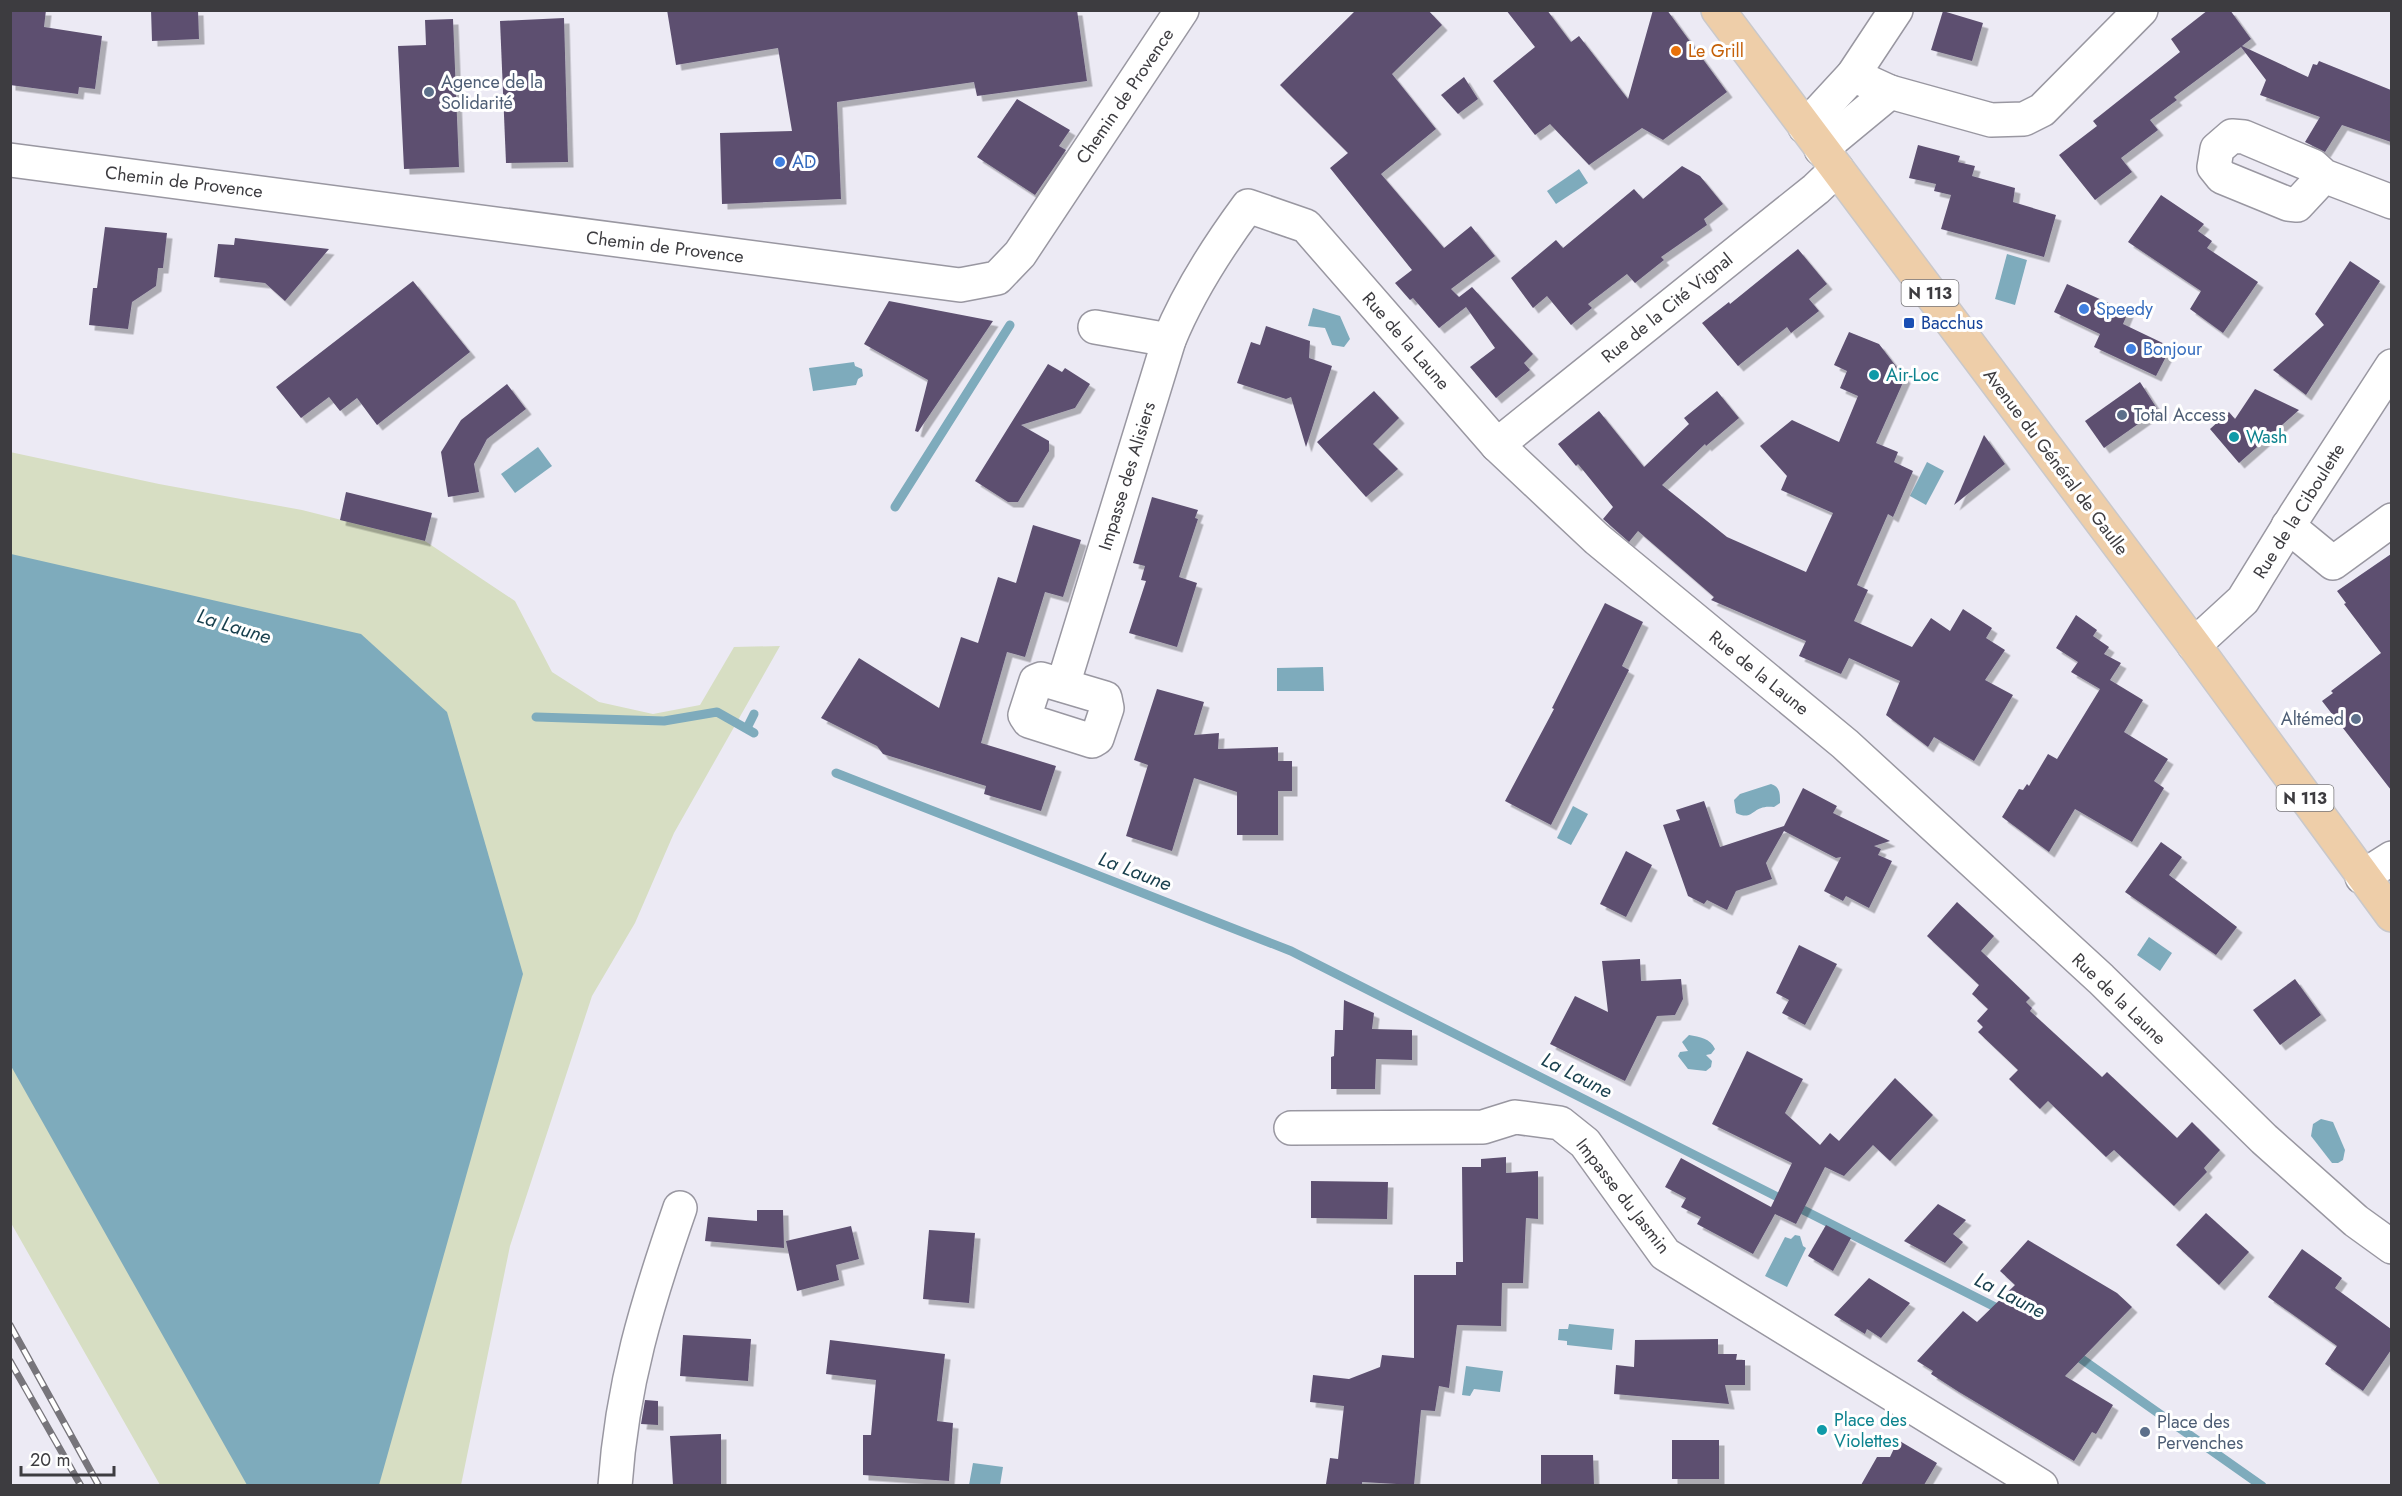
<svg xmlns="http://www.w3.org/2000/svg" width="2402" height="1496" viewBox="0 0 2402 1496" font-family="Jost,sans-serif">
<defs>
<filter id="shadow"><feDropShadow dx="5.5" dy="5.5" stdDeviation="0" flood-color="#0004"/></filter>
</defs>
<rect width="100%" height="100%" fill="#eceaf4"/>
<polygon fill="#d7dec3" points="10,452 159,484 302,510 425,541 515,601 552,672 599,702 653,714 700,705 734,647 780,646 674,833 635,923 592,996 510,1246 461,1485 160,1485 11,1223"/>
<g fill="#7eabbc">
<polygon points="1579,169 1588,183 1556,204 1547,191"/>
<polygon points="2007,254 2027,260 2015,305 1995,299"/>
<polygon points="1313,308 1340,316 1350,339 1344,347 1332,345 1325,328 1308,326"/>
<polygon points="854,362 855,366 862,369 863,376 858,379 856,385 813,391 809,368"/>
<polygon points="538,447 552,466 515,493 501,474"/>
<polygon points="1927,462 1944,471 1926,505 1910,496"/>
<polygon points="11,554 361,634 447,712 523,974 379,1485 247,1485 11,1066"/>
<polygon points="1323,667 1324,691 1277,691 1277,668"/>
<path d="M1771,784c9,3 9,9 9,19l-6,4c-23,-3 -19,15 -38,6l-2,-13 6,-6z"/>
<polygon points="1573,806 1588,814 1571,845 1557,838"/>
<polygon points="2149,937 2172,953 2160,971 2137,955"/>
<path d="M1689,1035c11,2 21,3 26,14l-4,5 -5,1 6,6 -1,6 -5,4 -18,-2 -10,-13 2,-4 8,-1 -6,-9z"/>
<polygon points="2321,1119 2333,1122 2345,1150 2343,1160 2338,1163 2332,1163 2311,1136 2313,1124"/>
<polygon points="1795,1235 1800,1236 1803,1246 1806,1248 1787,1287 1765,1276 1785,1237 1791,1239"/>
<polygon points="1569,1324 1614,1329 1612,1350 1567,1345 1567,1341 1558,1340 1559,1329 1568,1329"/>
<polygon points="1466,1366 1503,1371 1500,1392 1474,1389 1470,1396 1462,1395"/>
<polygon points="973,1463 1003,1467 1000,1485 969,1485"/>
</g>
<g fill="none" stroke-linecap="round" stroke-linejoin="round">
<g stroke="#7eabbc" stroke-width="9">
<polyline points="895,507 1010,325"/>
<polyline points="536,717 664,721 717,712 754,733"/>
<polyline points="747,728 754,714"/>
<polyline points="836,773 1291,951 2005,1312"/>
<polyline points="2073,1353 2262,1486"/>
</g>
</g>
<g fill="#5d5070" filter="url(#shadow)">
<polygon points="10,10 46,10 44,27 102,36 95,89 79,87 78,94 10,85"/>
<polygon points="151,10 198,10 199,39 152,41"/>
<polygon points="667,10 1077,10 1087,81 977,96 974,82 837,102 841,199 722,204 720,133 792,131 778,48 676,65"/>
<polygon points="1356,10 1428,10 1442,25 1392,74 1436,129 1381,174 1444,248 1471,226 1495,256 1451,289 1459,297 1472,287 1533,354 1524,363 1530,370 1496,398 1470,367 1495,348 1466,307 1439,328 1413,298 1410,300 1395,283 1412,270 1330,168 1348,153 1280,85"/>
<polygon points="1506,10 1547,10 1571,42 1579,36 1628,99 1653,10 1667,10 1727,92 1663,140 1642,128 1589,165 1550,124 1535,135 1493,81 1535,47"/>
<polygon points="2208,10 2230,10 2251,39 2242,46 2308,77 2313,64 2317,65 2319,61 2391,90 2391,142 2342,125 2325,152 2305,142 2320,117 2260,95 2266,80 2241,47 2174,97 2177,100 2150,120 2158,130 2121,158 2132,172 2095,200 2059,155 2097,126 2093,121 2180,52 2171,39"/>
<polygon points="1943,11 1983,23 1972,61 1931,50"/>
<polygon points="564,18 568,162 506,163 500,21"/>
<polygon points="453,19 459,167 404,169 398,46 426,45 425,20"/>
<polygon points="1464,77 1478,99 1458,114 1441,95"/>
<polygon points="1017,99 1070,130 1059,146 1066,150 1035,195 977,157"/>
<polygon points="1918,145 1960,156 1958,162 1975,166 1972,176 2015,188 2013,202 2056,215 2044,257 1941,229 1951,195 1934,191 1936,184 1909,178"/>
<polygon points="1682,166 1700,176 1723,204 1704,219 1707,225 1661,257 1664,260 1635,283 1627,274 1588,304 1592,308 1571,325 1547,296 1533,308 1511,278 1556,240 1563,248 1634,189 1643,199"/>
<polygon points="2161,195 2204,224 2198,231 2212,241 2207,248 2258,282 2223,333 2190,309 2201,291 2128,242"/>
<polygon points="105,227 167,233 163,268 158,268 156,286 132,302 128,329 89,325 93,288 97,288"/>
<polygon points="235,238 329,249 285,301 265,283 214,277 218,244 234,245"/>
<polygon points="1798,249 1827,284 1809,299 1819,311 1791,333 1787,327 1738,366 1702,323 1729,302 1730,304"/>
<polygon points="2350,261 2380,281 2306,395 2273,370 2324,325 2315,314"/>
<polygon points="413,281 470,352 377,425 357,398 340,411 329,397 301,418 276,387"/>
<polygon points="2067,284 2128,312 2123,324 2171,347 2156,376 2094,347 2100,334 2054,312"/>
<polygon points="889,301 993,321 918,432 915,431 928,380 864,344"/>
<polygon points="1266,326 1310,341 1309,358 1332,366 1306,447 1291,397 1286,399 1237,383 1251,342 1260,345"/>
<polygon points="1849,332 1879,344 1905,378 1876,443 1898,452 1894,462 1913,471 1893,517 1888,514 1857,585 1868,590 1854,621 1912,647 1931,618 1950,631 1963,609 1992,628 1986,638 2005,650 1985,680 2013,695 1974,761 1934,737 1928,747 1886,715 1900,681 1849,658 1841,674 1799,656 1806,641 1711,600 1714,597 1638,531 1629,542 1603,519 1613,507 1578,464 1576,466 1558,444 1599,411 1644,467 1689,424 1684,418 1717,391 1739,418 1706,446 1705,444 1662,485 1727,537 1806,572 1833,513 1781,490 1787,476 1760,446 1792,420 1839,442 1858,396 1840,388 1847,371 1834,365"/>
<polygon points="1048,364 1062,372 1065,368 1090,384 1075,408 1021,425 1049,441 1049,451 1018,502 1008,502 975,481"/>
<polygon points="2140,382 2158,410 2104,448 2085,421"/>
<polygon points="507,384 526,409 487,439 474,464 479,492 448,497 441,452 461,420"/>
<polygon points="2255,389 2299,410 2239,463 2210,429 2229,412 2235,419"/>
<polygon points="1374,391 1399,418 1373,444 1398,469 1366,497 1317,442"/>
<polygon points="1984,435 2005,464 1954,505"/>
<polygon points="346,492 432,513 425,541 340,520"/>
<polygon points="1152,497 1198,510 1195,518 1198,519 1179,577 1197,583 1177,647 1129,633 1146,581 1141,580 1145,566 1133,563"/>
<polygon points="1033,525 1081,540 1063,597 1045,592 1025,657 1007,652 981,743 1056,766 1041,811 984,794 986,786 883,754 877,746 821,718 859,658 939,708 961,637 978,643 998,577 1016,583"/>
<polygon points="2391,554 2391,790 2322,701 2333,693 2331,691 2381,653 2344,604 2346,603 2337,591"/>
<polygon points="1605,603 1643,622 1622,666 1629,670 1551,825 1505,801 1554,709 1552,708"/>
<polygon points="2076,615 2097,630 2093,636 2109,647 2104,654 2121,663 2110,680 2143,700 2124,732 2168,759 2154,781 2164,788 2132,842 2075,809 2049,852 2002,817 2019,789 2023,790 2027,784 2029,786 2048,754 2057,759 2100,689 2071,672 2078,662 2056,648"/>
<polygon points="1157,689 1204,702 1194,735 1219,733 1218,749 1278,747 1278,761 1292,761 1292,791 1278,791 1278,835 1237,835 1237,792 1194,778 1172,851 1126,836 1148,765 1134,760"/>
<polygon points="1803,788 1837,806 1833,813 1890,841 1874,846 1881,849 1878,855 1892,861 1869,908 1846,896 1843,901 1824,891 1841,857 1836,858 1784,831 1766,863 1772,879 1736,891 1727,910 1707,900 1704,904 1688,896 1663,825 1680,820 1676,810 1704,801 1720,847 1784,826"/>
<polygon points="2161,842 2182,857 2169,875 2237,927 2216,955 2125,892"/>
<polygon points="1626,851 1652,865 1626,917 1600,904"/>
<polygon points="1957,902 1994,936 1981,951 2030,998 2026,1002 2032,1008 2030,1011 2102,1077 2107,1072 2177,1138 2192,1122 2220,1150 2204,1168 2207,1172 2174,1206 2114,1150 2106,1157 2048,1101 2040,1109 2009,1079 2018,1070 1978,1032 1983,1027 1977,1021 1988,1009 1972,994 1979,985 1927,936"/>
<polygon points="1799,945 1837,964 1805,1025 1782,1013 1789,1000 1776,993"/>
<polygon points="1640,959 1641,981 1681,979 1683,999 1675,1015 1657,1016 1625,1081 1550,1044 1575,996 1608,1012 1602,961"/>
<polygon points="2295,979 2321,1015 2280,1045 2253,1010"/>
<polygon points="1344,1000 1374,1013 1372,1029 1412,1030 1412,1060 1376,1059 1375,1089 1331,1089 1331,1057 1334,1056 1335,1030 1343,1030"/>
<polygon points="1747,1051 1803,1079 1785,1113 1820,1145 1830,1133 1839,1141 1895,1078 1933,1115 1890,1161 1873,1145 1844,1176 1825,1167 1796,1224 1775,1214 1753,1254 1697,1224 1701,1217 1681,1207 1686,1198 1665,1187 1681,1158 1771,1207 1792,1163 1712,1124"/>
<polygon points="1506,1157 1506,1173 1538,1171 1538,1219 1526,1218 1523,1283 1502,1283 1501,1326 1457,1325 1449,1388 1439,1386 1435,1411 1421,1410 1414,1485 1362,1482 1362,1485 1326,1484 1330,1458 1338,1459 1344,1406 1310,1402 1313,1375 1349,1379 1380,1367 1382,1355 1414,1358 1414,1275 1456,1275 1456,1262 1463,1262 1462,1167 1481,1167 1481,1159"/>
<polygon points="1311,1181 1388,1182 1387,1219 1311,1218"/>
<polygon points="1938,1204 1966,1220 1953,1234 1963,1242 1945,1263 1904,1241"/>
<polygon points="757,1210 783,1210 784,1248 705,1241 708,1217 757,1221"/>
<polygon points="2206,1213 2249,1252 2219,1285 2176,1245"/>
<polygon points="1826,1225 1851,1238 1833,1271 1808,1256"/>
<polygon points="851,1226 859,1259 836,1265 839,1280 797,1291 786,1241"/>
<polygon points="929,1230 975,1233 969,1303 923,1299"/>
<polygon points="2028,1240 2117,1293 2132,1307 2065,1376 2113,1405 2096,1434 2092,1432 2074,1461 1959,1392 1931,1374 1933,1371 1917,1361 1963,1311 1977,1322 2015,1285 2000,1271"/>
<polygon points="2302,1249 2342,1278 2335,1288 2391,1329 2391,1350 2363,1391 2325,1364 2337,1346 2268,1297"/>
<polygon points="1869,1278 1910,1303 1881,1338 1867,1329 1865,1334 1834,1315"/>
<polygon points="683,1335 751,1339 748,1381 680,1376"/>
<polygon points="1718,1339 1718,1354 1737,1354 1736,1360 1745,1360 1745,1385 1725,1385 1729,1404 1614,1394 1616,1365 1634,1367 1635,1340"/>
<polygon points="830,1340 945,1354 937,1421 953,1423 949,1481 863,1475 863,1435 871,1435 876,1380 826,1374"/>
<polygon points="645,1400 658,1401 658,1425 641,1424"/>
<polygon points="721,1434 721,1485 673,1485 670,1436"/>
<rect x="1672" y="1440" width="47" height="39"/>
<polygon points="1898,1440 1937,1463 1924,1485 1861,1485 1877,1457 1890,1457"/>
<polygon points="1541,1455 1593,1455 1594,1485 1541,1485"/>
</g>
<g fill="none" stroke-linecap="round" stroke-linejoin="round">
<g stroke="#9997a1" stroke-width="36">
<g id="minor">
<polyline points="1853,75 1890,92 1991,120 2024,119 2042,110 2141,10"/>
<polyline points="1805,127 1853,75 1896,10"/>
<polyline points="1821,149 1890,92"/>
<polyline points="10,160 960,285 997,278 1020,254 1182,10"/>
<polyline points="2324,176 2297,205 2288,204 2222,177 2214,167 2217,149 2232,136 2244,137 2313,166 2324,176 2392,202"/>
<polyline points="1095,327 1169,340"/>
<polyline points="1497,445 1816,189 1837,169"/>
<polyline points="2288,526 2333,563 2392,520"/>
<polyline points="2194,645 2243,600 2296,514 2392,366"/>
<polygon points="1041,679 1105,698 1107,708 1097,738 1092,741 1029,721 1025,715 1036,681"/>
<path d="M1063,685l106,-345c20,-49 48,-92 79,-134l58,20 191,219 100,94 248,205 256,235 163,160 92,82 36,26"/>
<polyline points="2362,877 2392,858"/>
<polyline points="1291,1128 1483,1127 1515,1117 1560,1123 1585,1143 1665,1254 2041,1486"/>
<path d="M615,1486c7,-102 32,-183 65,-278"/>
</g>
</g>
<g stroke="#c9c8ca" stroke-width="36">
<polyline id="primary" points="1718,10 2194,645 2392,915"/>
</g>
<use href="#minor" stroke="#fff" stroke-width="33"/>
<use href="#primary" stroke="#eecea9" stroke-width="33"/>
<g stroke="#77757b" stroke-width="7">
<g id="rail">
<polyline points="10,1325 99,1486"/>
<polyline points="10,1361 81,1486"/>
</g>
</g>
<use href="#rail" stroke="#fff" stroke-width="4.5" stroke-dasharray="14" stroke-linecap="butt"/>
</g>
<circle fill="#e8710a" stroke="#fff" stroke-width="2" cx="1676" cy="51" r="6"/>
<g fill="#5c6f8a" stroke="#fff" stroke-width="2">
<circle cx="429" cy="92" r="6"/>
<circle cx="2122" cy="415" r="6"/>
<circle cx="2356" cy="719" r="6"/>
<circle cx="2145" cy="1432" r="6"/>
</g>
<g fill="#3f7fe0" stroke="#fff" stroke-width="2">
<circle cx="780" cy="162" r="6"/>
<circle cx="2084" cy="309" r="6"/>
<circle cx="2131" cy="349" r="6"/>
</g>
<rect fill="#1a4fb4" stroke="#fff" stroke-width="2" x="1903" y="317" width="12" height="12" rx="3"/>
<g fill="#0f9aa8" stroke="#fff" stroke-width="2">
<circle cx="1874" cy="375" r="6"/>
<circle cx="2234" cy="437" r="6"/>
<circle cx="1822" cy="1430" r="6"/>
</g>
<g text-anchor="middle" stroke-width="6" stroke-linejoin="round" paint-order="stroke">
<g fill="#fff" stroke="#777679" stroke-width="1.5">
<rect x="1901.5" y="280" width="57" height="26" rx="4.5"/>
<rect x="2276.5" y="785" width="57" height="26" rx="4.5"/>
</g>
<g font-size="16" font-weight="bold" fill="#3d3c40">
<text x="1930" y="299">N 113</text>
<text x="2305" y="804">N 113</text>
</g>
<g font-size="18" fill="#c56008" stroke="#fff" text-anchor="start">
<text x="1688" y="57">Le Grill</text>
</g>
<g font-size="18" fill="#4e5e75" stroke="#fff" text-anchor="start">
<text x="441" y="88">Agence de la<tspan x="441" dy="21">Solidarité</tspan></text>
<text x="2134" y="421">Total Access</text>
<text x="2344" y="725" text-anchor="end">Altémed</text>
<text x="2157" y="1428">Place des<tspan x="2157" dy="21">Pervenches</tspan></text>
</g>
<g font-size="18" fill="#3d3c40" stroke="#fff">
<text transform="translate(1125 96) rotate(-56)" y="6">Chemin de Provence</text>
<text transform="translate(184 182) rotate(7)" y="6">Chemin de Provence</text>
<text transform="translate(665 247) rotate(7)" y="6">Chemin de Provence</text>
<text transform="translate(1667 308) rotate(-39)" y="6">Rue de la Cité Vignal</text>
<text transform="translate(1406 341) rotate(49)" y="6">Rue de la Laune</text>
<text transform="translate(2056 462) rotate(53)" y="6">Avenue du Général de Gaulle</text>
<text transform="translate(1127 476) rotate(-73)" y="6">Impasse des Alisiers</text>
<text transform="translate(2299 511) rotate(-58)" y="6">Rue de la Ciboulette</text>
<text transform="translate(1759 673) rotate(39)" y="6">Rue de la Laune</text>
<text transform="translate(2119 999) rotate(44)" y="6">Rue de la Laune</text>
<text transform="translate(1623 1196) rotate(52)" y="6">Impasse du Jasmin</text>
</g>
<g font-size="18" fill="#366cbe" stroke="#fff" text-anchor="start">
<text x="792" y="168">AD</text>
<text x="2096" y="315">Speedy</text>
<text x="2143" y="355">Bonjour</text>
</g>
<g font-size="18" fill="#164399" stroke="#fff" text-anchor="start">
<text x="1921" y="329">Bacchus</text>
</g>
<g font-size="18" fill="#0d838f" stroke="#fff" text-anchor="start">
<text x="1886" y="381">Air-Loc</text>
<text x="2246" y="443">Wash</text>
<text x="1834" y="1426">Place des<tspan x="1834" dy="21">Violettes</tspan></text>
</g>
<g font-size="20" font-style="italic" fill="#173f4d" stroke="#fff">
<text transform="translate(234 626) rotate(17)" y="7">La Laune</text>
<text transform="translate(1135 871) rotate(21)" y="7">La Laune</text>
<text transform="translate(1577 1075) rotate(27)" y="7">La Laune</text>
<text transform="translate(2010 1295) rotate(27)" y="7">La Laune</text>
</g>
</g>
<rect width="2402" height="1496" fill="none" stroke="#3d3c40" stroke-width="24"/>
<path d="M21 1466v9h93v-9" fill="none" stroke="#3d3c40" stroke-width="3"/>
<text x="30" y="1466" font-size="18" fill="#3d3c40" stroke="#ffffff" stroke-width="4.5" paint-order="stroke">20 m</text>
</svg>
